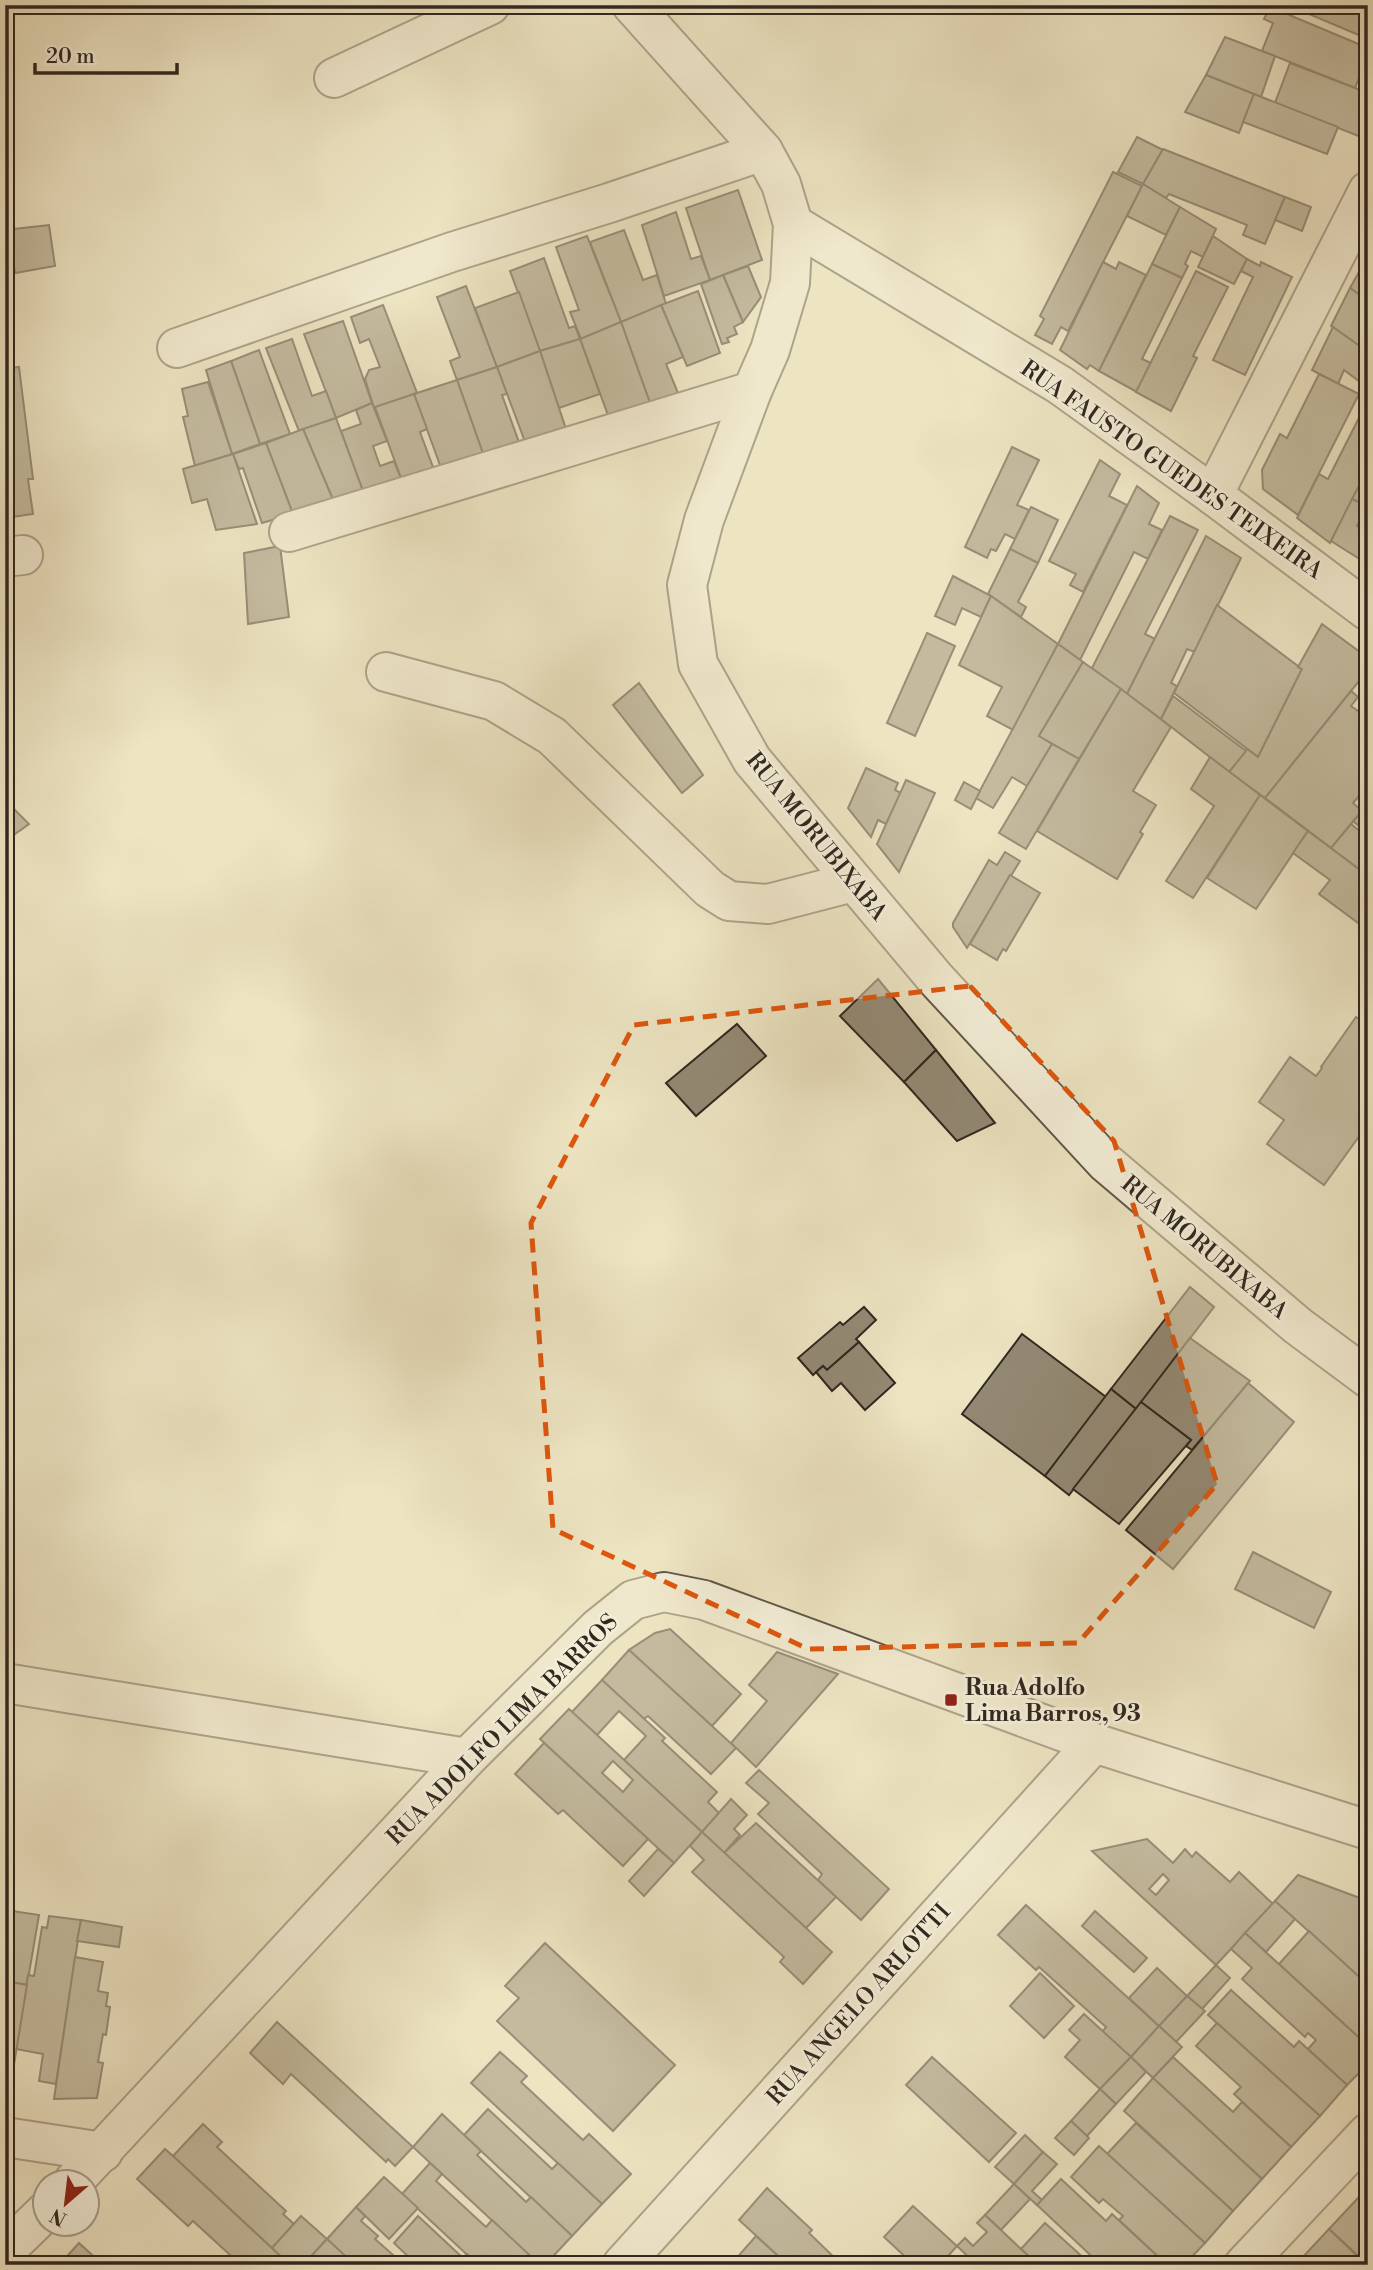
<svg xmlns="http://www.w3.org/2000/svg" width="1373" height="2270" viewBox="0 0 1373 2270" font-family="'Libre Bodoni',serif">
<rect width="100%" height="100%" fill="#ede4c2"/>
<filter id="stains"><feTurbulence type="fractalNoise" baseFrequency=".00286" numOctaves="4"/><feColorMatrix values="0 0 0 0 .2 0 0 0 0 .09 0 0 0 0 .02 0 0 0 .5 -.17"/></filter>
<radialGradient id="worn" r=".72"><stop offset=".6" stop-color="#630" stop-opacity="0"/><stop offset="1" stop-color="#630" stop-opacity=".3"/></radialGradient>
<g fill="#938974" stroke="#31271f" stroke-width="2" fill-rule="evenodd">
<polygon points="1268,5 1368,5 1368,39 1295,8 1292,17"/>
<polygon points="1270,7 1368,48 1368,56 1355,88 1262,51 1273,23 1264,19"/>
<polygon points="1225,37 1275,56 1261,97 1206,75"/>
<polygon points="1290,63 1368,93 1368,134 1366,139 1275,103"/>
<polygon points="1206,75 1254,94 1239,133 1185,112"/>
<polygon points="1254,94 1338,127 1327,154 1243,122"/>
<polygon points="1137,137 1163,150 1143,184 1118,172"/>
<polygon points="1163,149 1285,197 1265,244 1243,235 1247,225 1169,194 1166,198 1143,184"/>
<polygon points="1113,172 1142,186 1068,331 1061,327 1052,344 1035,335 1044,319 1040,316"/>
<polygon points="1143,184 1180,207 1166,235 1127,216"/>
<polygon points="738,190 762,260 710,280 686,208"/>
<polygon points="1285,197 1311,207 1302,231 1275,220"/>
<polygon points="1180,207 1216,229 1203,257 1191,251 1185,264 1188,266 1182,278 1152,264"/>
<polygon points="676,212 691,259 701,256 710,280 664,296 642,225"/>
<polygon points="49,225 55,266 15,273 14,267 5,268 5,230"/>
<polygon points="624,230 643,280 657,275 666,304 621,322 590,242"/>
<polygon points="587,236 621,322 581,339 570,312 579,310 556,247"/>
<polygon points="1213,236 1247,259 1234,284 1198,267"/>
<polygon points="1368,256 1368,301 1350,288"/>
<polygon points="544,258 569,328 575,326 580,339 540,351 510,271"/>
<polygon points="1247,259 1260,266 1261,262 1292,277 1245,375 1213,360 1253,277 1241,271"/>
<polygon points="1103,262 1116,269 1119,262 1146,275 1099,371 1090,365 1087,369 1060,350"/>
<polygon points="1152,264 1182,278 1142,359 1151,363 1137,392 1099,371"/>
<polygon points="748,266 761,297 743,322 723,275"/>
<polygon points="1196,271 1228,287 1193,356 1197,358 1171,411 1136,392"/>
<polygon points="723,275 743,322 734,327 737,334 727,338 729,342 722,344 701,284"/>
<polygon points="466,286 497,367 457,380 450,361 460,357 437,297"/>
<polygon points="1350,288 1368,301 1368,341 1363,337 1358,345 1331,326"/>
<polygon points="698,291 720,353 687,366 661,305"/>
<polygon points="519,292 540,351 497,367 475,308"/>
<polygon points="383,305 417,393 374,408 365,379 369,370 380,367 369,339 360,343 351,317"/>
<polygon points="661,305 683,357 666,364 678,393 650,403 621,322"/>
<polygon points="343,321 372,403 336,418 304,334"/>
<polygon points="621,322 650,403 609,418 580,339"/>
<polygon points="1333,327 1368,352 1368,378 1364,385 1344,370 1338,384 1312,370"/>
<polygon points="292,339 312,396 326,391 336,418 299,431 266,348"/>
<polygon points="580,339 600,394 559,408 540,351"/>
<polygon points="259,350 290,434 260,444 231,361"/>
<polygon points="540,351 567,432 527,447 497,367"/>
<polygon points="231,361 260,444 232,454 206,370"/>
<polygon points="19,367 33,479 28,479 33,514 5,518 5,369"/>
<polygon points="497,367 507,394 502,395 521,448 486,462 457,380"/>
<polygon points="1319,374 1359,394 1298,515 1263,489 1262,470 1280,434 1287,438"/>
<polygon points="457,380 486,462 444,476 414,394"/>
<polygon points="208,382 232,454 195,466 183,417 188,416 182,389"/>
<polygon points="414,394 427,429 420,432 437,478 405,489 375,407"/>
<polygon points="1368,400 1368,469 1330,543 1297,518 1319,474 1328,479"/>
<polygon points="372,403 387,441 373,446 380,466 394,461 405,489 367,502 341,431 361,424 356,410"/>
<polygon points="336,418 367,502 334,502 303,429"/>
<polygon points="303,429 334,502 293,514 266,443"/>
<polygon points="266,443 293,514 262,523 243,468 239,469 233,454"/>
<polygon points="1012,447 1039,460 1017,505 1029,510 1015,539 1005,534 996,551 991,549 987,558 965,547"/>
<polygon points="233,454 257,524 216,530 207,499 192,503 183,469"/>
<polygon points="1100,460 1120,474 1109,496 1127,505 1083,592 1070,585 1076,574 1049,561"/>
<polygon points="1368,469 1368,533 1357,526 1367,506 1352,499"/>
<polygon points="1137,486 1159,503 1149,524 1162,530 1148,559 1134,552 1080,660 1058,644"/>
<polygon points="1352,499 1367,506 1357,526 1368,533 1368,559 1366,563 1331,541"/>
<polygon points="1031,507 1058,520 1038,563 1010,549"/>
<polygon points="1170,516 1198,530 1145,634 1155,639 1127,694 1092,668"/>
<polygon points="1206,536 1241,558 1195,652 1187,649 1171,683 1177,686 1161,719 1127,694"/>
<polygon points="280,546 289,617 248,624 244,553"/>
<polygon points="1010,549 1038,563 1018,602 1026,607 1021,617 988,594"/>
<polygon points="953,576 991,596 981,617 962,608 955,625 935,616"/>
<polygon points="991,596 1058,644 1013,730 987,716 1002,687 959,665"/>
<polygon points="1217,605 1302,669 1258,757 1174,693"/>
<polygon points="1322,624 1368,658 1368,670 1265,798 1229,772 1247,749 1258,757 1302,669 1298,667"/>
<polygon points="927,633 955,646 915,736 887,723"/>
<polygon points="1058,644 1083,662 1039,736 1052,744 1027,786 1012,777 993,808 976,798"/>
<polygon points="1083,662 1121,689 1079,759 1039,736"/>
<polygon points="639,683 703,775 682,793 613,705"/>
<polygon points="1121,689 1171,727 1133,791 1156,805 1140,832 1143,834 1117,879 1037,831"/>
<polygon points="1351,691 1358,697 1351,706 1368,718 1368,786 1353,803 1362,811 1331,848 1265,798"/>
<polygon points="1173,696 1246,751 1229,772 1161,719"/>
<polygon points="1052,744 1079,759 1026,849 999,833"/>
<polygon points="1210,757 1260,795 1193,898 1166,881 1214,806 1191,789"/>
<polygon points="866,768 898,783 895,790 901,793 886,824 878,820 871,837 848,808"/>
<polygon points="906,780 935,793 899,872 877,844"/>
<polygon points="964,782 980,791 971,809 955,800"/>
<polygon points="1260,795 1308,831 1256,909 1207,878"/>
<polygon points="1368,805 1368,834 1353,821"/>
<polygon points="13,808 29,824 5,841 5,811"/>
<polygon points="1351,824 1368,838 1368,876 1331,848"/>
<polygon points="1308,831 1368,876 1368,924 1365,928 1319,894 1330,880 1293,853"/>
<polygon points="1005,852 1020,861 967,948 953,927 953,923 989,860 997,865"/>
<polygon points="1010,875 1040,893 1006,951 1003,949 997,960 970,944"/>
<polygon points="878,979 936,1050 904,1082 840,1016"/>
<polygon points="1356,1017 1368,1026 1368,1124 1324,1185 1267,1144 1284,1120 1259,1102 1290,1057 1316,1076 1322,1068 1321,1067"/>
<polygon points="737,1024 766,1056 696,1116 666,1083"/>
<polygon points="936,1050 995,1123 957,1141 904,1082"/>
<polygon points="1190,1287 1214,1307 1136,1409 1111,1389"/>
<polygon points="864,1307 876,1320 856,1339 859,1342 827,1370 823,1366 813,1375 798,1358 840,1322 843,1325"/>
<polygon points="1022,1334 1106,1397 1045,1476 962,1414"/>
<polygon points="1190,1338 1250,1381 1192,1450 1186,1446 1191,1440 1141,1402"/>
<polygon points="859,1342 895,1383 865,1410 841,1383 832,1391 816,1372 823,1366 827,1370"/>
<polygon points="1248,1383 1294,1422 1173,1569 1126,1530"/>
<polygon points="1111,1389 1136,1409 1069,1495 1045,1476"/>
<polygon points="1141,1402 1191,1440 1119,1524 1073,1489"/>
<polygon points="1253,1552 1331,1592 1314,1628 1235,1589"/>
<polygon points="670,1629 741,1694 712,1726 629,1650 655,1633"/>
<polygon points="629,1650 736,1748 711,1774 648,1716 644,1719 602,1680"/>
<polygon points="777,1652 838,1674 756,1767 731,1743 767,1701 749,1685"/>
<polygon points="602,1680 665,1738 662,1741 717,1792 708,1802 719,1813 702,1832 624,1760 646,1736 619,1711 597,1735 572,1712"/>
<path d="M569,1709l133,123 -28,31 -134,-124zM613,1761l20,19 -10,12 -21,-19z"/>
<polygon points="544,1743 648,1839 623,1866 563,1810 558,1814 515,1774"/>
<polygon points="759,1770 889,1889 861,1920 818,1880 822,1874 758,1814 769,1803 746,1783"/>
<polygon points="731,1799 747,1815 734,1829 740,1835 724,1853 702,1832"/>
<polygon points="756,1823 836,1897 806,1928 724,1853"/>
<polygon points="702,1832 832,1952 803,1984 780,1962 784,1957 692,1872 704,1860 690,1846"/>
<path d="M1147,1839l26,24 12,-14 7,8 4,-5 34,30 9,-10 34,32 -57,61 -124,-114zM1163,1874l6,6 -13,15 -7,-6z"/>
<polygon points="658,1849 674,1863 644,1896 629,1881"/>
<polygon points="1298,1875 1368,1901 1368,1985 1275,1901"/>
<polygon points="1275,1901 1295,1919 1266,1952 1245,1933"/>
<polygon points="1026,1905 1159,2026 1131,2057 1102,2032 1106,2027 1039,1967 1036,1970 998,1935"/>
<polygon points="6,1910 39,1915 27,1985 5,1981"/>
<polygon points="1095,1911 1147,1958 1134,1972 1082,1926"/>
<polygon points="49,1916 81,1920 56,2084 39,2081 43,2054 16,2049 28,1975 34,1976 42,1927 47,1928"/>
<polygon points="81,1920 122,1927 119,1947 77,1941"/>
<polygon points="1309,1931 1368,1985 1368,2046 1279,1964"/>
<polygon points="1245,1933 1368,2046 1368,2064 1347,2085 1308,2049 1316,2040 1308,2033 1305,2037 1242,1979 1252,1968 1231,1949"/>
<polygon points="545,1943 675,2065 613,2131 497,2021 519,1998 505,1986"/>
<polygon points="75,1957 103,1962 98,1991 108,1993 106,2006 110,2007 106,2035 103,2034 98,2062 103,2063 97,2098 54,2099"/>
<polygon points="1216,1965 1230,1978 1202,2009 1187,1996"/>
<polygon points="1157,1968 1187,1996 1159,2026 1129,1998"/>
<polygon points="1040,1973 1074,2006 1044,2038 1010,2006"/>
<polygon points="5,1981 27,1985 10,2089 5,2088"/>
<polygon points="1231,1990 1294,2047 1299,2041 1347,2085 1320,2116 1208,2015"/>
<polygon points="1187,1996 1205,2011 1176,2042 1159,2026"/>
<polygon points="1084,2014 1131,2057 1100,2089 1065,2057 1080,2040 1069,2030"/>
<polygon points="277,2022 413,2147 395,2166 388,2159 386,2162 291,2074 283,2084 250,2053"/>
<polygon points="1217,2023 1320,2116 1291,2147 1234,2094 1241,2087 1196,2046"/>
<polygon points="1159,2026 1182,2047 1153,2078 1131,2057"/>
<polygon points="500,2052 527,2076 521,2082 583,2140 589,2134 631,2174 602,2204 471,2083"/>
<polygon points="932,2057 1016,2133 989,2162 906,2085"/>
<polygon points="1131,2057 1146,2072 1116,2104 1100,2089"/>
<polygon points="1173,2057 1233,2112 1242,2102 1291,2147 1262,2179 1153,2078"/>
<polygon points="1153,2078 1262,2179 1233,2211 1124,2111"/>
<polygon points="1100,2089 1116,2104 1087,2136 1071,2121"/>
<polygon points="488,2109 552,2169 558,2163 602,2204 572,2236 464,2135"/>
<polygon points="442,2114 481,2151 477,2155 526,2202 531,2197 572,2236 545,2265 540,2265 413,2147"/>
<polygon points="1071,2121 1089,2138 1074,2155 1055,2138"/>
<polygon points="1136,2123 1233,2211 1205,2243 1107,2154"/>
<polygon points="203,2124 222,2142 217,2147 286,2211 283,2214 294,2224 272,2248 173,2156"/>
<polygon points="1025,2135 1043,2152 1014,2184 995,2167"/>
<polygon points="1099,2146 1205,2243 1184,2265 1167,2265 1119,2220 1123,2216 1103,2199 1099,2203 1071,2177"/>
<polygon points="165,2149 173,2156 290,2265 241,2265 193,2221 188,2226 137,2179"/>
<polygon points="1043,2152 1057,2164 1032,2191 1042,2200 1037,2205 1014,2184"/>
<polygon points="430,2163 442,2174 436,2181 486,2227 492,2220 540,2265 478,2265 402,2194"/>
<polygon points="384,2177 418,2208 389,2239 356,2207"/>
<polygon points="1061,2179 1106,2221 1112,2214 1167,2265 1101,2265 1037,2205"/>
<polygon points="1014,2184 1030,2199 1001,2230 985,2215"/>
<polygon points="767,2188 812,2230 809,2233 842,2265 788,2265 739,2220"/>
<polygon points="1358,2198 1368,2207 1368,2265 1329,2229"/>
<polygon points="913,2206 957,2246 940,2265 914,2265 884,2237"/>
<polygon points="356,2207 365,2216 361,2221 378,2236 375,2239 401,2262 398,2265 354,2265 327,2239"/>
<polygon points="985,2215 1021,2249 1039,2265 977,2265 957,2246 965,2238 973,2246 987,2232 977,2223"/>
<polygon points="301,2216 327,2239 303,2265 290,2265 272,2248"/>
<polygon points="418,2216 463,2258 467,2254 478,2265 417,2265 394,2243"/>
<polygon points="1045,2223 1087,2261 1092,2257 1101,2265 1039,2265 1021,2249"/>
<polygon points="1329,2229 1367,2265 1307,2265 1301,2259"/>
<polygon points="756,2236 788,2265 738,2265 734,2261"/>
<polygon points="327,2239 352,2262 349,2265 303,2265"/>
<polygon points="79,2243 103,2265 59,2265"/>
</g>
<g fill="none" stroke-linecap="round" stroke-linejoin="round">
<g stroke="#605648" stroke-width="42">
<g id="minor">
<polyline points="632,5 763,151 781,184 793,224 790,283 770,350 752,391 704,520 687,585 698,664 752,760 936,979 1106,1163 1298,1326 1368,1378"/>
<polyline points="334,78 490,5"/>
<polyline points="793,224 1060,385 1213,495 1368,611"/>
<polyline points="177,348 452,252 609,203 763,151"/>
<polyline points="1213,495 1368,191"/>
<polyline points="289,532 752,391"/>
<polyline points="5,557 23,555"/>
<polyline points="386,672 494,701 552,736 710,889 729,901 768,904 853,882"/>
<polyline points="5,1683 467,1758"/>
<polyline points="5,2137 103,2152"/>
<polyline points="73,2182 467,1758 598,1628 633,1600 664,1592 704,1600 1094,1743 1368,1830"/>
<polyline points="5,2251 46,2211"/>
<polyline points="622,2265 1094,1743"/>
<polyline points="1244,2265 1368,2133"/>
</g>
</g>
<use href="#minor" stroke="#f3edd7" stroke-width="38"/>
</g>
<path d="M0 0H1373V2270H0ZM970,986l144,155 103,343 -139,159 -270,6 -255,-120 -22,-306 103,-198z" fill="#ede4c2" fill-opacity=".55" fill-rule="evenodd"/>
<path fill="none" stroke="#df560d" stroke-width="5" stroke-dasharray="14 9" stroke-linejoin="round" d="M970,986l144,155 103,343 -139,159 -270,6 -255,-120 -22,-306 103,-198z"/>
<rect fill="#8f2418" stroke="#f3edd7" stroke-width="2.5" x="944" y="1693" width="14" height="14" rx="3.5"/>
<g text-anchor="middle" stroke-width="6" stroke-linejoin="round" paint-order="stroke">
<g font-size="23" fill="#31271f" stroke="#f3edd7">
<text transform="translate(1172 469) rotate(35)" y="8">RUA FAUSTO GUEDES TEIXEIRA</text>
<text transform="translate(817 836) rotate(51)" y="8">RUA MORUBIXABA</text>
<text transform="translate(1205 1247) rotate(40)" y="8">RUA MORUBIXABA</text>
<text transform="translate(502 1729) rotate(-45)" y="8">RUA ADOLFO LIMA BARROS</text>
<text transform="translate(858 2004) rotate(-48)" y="8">RUA ANGELO ARLOTTI</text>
</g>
<g font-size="23" font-weight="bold" fill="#31271f" stroke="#f3edd7" text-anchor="start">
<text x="965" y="1695">Rua Adolfo<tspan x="965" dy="26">Lima Barros, 93</tspan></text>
</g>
</g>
<rect width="1373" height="2270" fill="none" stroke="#ede4c2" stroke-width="28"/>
<rect x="7" y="7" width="1359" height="2256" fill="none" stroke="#31271f" stroke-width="3.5"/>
<rect x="14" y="14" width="1345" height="2242" fill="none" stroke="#31271f" stroke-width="2"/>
<g transform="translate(66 2203) rotate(208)"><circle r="33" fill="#f3edd7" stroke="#a59e8d" stroke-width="2"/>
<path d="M0-5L12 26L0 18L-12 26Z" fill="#8f2418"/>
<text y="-10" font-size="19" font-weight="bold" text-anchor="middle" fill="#31271f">N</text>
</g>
<path d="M35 63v10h142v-10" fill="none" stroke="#31271f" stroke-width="3.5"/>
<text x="46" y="63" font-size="21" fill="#31271f" stroke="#f3edd7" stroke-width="5" paint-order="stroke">20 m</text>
<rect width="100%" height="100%" filter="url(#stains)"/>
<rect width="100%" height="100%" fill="url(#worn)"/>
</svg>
